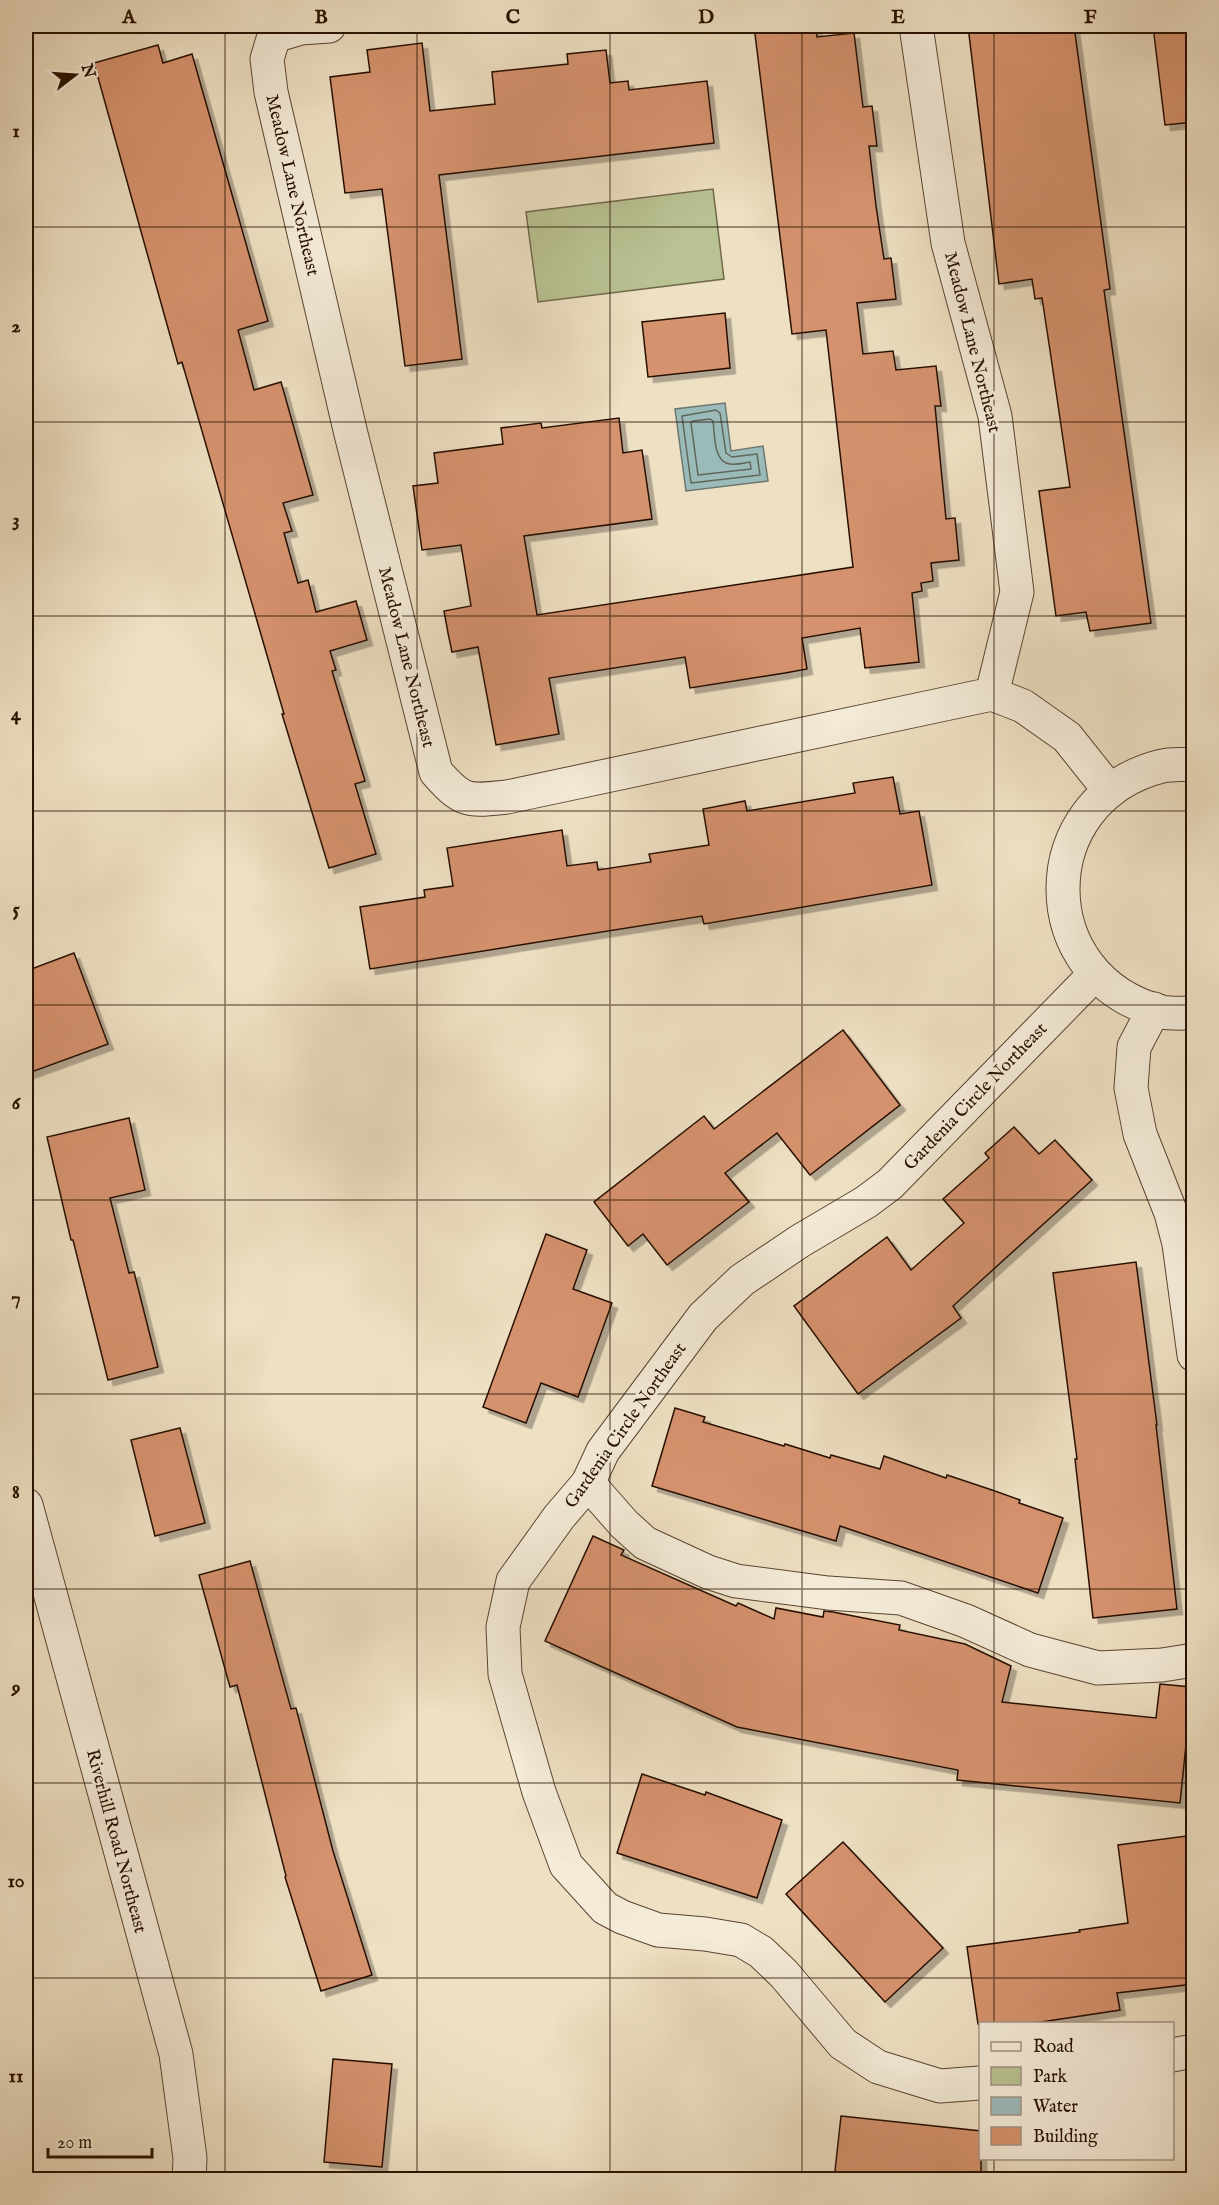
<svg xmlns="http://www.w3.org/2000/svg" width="1219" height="2205" viewBox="0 0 1219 2205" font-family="'IM FELL English',serif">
<defs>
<filter id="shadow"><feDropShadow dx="5.5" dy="5.5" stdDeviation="0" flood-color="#0004"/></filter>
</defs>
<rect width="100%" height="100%" fill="#eee0c3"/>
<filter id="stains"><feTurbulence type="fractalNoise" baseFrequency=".00333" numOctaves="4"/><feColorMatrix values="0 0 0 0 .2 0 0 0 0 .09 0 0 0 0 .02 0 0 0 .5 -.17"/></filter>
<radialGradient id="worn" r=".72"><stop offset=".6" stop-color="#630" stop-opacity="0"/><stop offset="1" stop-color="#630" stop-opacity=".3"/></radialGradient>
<polygon fill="#b9c293" stroke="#70694a" stroke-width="1.5" points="713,189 724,279 538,302 526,212"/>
<polygon fill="#9bbbba" stroke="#6d7770" stroke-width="1.5" points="725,403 731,451 763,446 768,481 686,491 675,409"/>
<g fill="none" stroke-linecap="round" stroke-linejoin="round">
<g stroke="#61665d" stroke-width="1.5">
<polygon points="716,410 720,413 726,453 732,457 757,454 760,475 691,483 682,416"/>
<path d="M710,419l3,2c2,13 0,41 17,43 7,1 14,-1 20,-2l1,7 -53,6 -7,-52 2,-2z"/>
</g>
</g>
<g fill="#d5926e" stroke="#271000" stroke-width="1.5" filter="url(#shadow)">
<polygon points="754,26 816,26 817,37 854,33 863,107 872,106 877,146 869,146 876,206 884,259 891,258 896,299 857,303 863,354 893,351 896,370 936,366 941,406 935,406 946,519 955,518 959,560 931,563 933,581 921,583 922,591 912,593 919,662 865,668 860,628 802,638 807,669 785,673 690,688 685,657 549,678 559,734 496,745 478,647 452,652 448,633 444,611 471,606 461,545 422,550 413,486 438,483 434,453 503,444 501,428 541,423 542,428 619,418 623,453 642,450 652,519 524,536 537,615 853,567 826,330 792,334"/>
<polygon points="968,26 1074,26 1110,289 1104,290 1151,623 1090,631 1086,612 1056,616 1039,491 1070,487 1051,357 1042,298 1035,299 1032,279 999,284"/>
<polygon points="1153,26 1194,26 1194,122 1165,125"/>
<polygon points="422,43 430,111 495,104 492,72 568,64 567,54 606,50 610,83 628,81 629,90 707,81 714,143 439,175 462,359 405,366 382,189 345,193 330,77 370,72 367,50"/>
<polygon points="158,45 163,63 192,54 268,321 238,330 254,390 281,382 313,495 283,503 292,531 284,533 298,583 308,580 316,612 356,601 367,640 330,651 336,670 332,671 365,781 355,784 376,854 329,868 282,714 284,714 182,362 178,364 94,63"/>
<polygon points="725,313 730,368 648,377 642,322"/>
<polygon points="893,777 900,814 919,811 932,885 704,924 702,916 370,969 360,907 425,897 424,890 453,886 447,848 562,830 567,866 597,862 598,870 651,862 649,854 709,845 703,809 745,801 747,811 855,793 853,783"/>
<polygon points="74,953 108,1044 26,1074 26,971"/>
<polygon points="843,1030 900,1105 810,1175 777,1133 725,1173 749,1202 667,1265 643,1234 628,1246 594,1202 704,1116 714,1129"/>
<polygon points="129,1118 145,1190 110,1198 129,1273 134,1272 158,1367 108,1380 73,1240 71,1240 47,1137"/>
<polygon points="1014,1127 1039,1154 1055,1140 1092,1180 953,1306 961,1318 858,1394 794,1306 887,1237 911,1270 964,1223 943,1199 989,1158 985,1153"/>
<polygon points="546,1234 587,1250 573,1289 612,1303 578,1397 541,1383 526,1423 483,1407"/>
<polygon points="1136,1262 1157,1425 1156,1425 1177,1609 1093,1618 1075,1459 1077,1459 1053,1273"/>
<polygon points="675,1408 705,1417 703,1422 784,1446 785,1444 830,1458 831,1455 880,1469 884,1456 946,1478 947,1475 992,1490 1020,1500 1019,1503 1063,1518 1038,1593 840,1526 836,1541 652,1486"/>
<polygon points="180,1428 205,1523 155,1536 131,1440"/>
<polygon points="593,1536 624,1550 621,1555 736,1606 738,1603 774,1619 776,1608 823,1617 824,1611 833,1612 900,1625 899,1630 965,1644 1011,1666 1002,1702 1156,1718 1160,1684 1192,1687 1180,1803 957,1780 958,1770 737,1727 589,1661 545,1641"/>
<polygon points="250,1561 291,1709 296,1708 333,1851 372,1975 321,1991 285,1877 286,1876 237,1685 230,1687 199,1575"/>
<polygon points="642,1774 705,1795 706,1792 782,1820 757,1898 617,1853"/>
<polygon points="1194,1835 1194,1984 1117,1993 1120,2010 1028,2024 978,2024 967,1947 1080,1932 1079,1930 1128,1923 1118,1845"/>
<polygon points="843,1842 943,1948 885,2002 786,1894"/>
<polygon points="333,2059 392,2064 382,2167 324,2162"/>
<polygon points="841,2116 981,2131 981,2180 834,2180"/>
</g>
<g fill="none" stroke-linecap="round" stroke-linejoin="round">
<g stroke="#594431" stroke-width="35">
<g id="minor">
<path d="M329,26l-28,2 -27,8 -7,23 4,33 80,342 85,338c27,31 32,29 71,25l485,-103 31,12 44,31 43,54"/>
<polyline points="916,26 948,243 995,416 1017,592 992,694"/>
<path d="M1194,764c-11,1 -23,0 -32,2 -132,33 -132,213 0,246 9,2 21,1 32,1"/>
<polyline points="1154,1009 1134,1047 1131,1088 1140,1134 1171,1213 1179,1244 1194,1355"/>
<polyline points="588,1483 624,1524 645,1543 708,1572 736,1581 828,1593 901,1598 966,1621 1030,1650 1098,1668 1162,1665 1194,1660"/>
<polyline points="26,1505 176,2054 190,2158 189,2180"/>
<polyline points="1172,2055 1194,2051"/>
<polyline points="980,2083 940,2086 878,2067 843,2044 784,1974 761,1952 741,1940 705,1934 658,1930 622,1917 605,1908 566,1865 539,1792 505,1674 503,1627 513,1581 559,1517 588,1483 603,1451 703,1317 742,1280 800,1241 866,1202 890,1184 1095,974"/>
</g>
</g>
<use href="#minor" stroke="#f4ebd8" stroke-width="33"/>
</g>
<path fill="none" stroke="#271000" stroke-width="1.5" stroke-opacity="0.55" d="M225,26v2154M417,26v2154M610,26v2154M802,26v2154M994,26v1998M26,227h1168M26,422h1168M26,616h1168M26,811h1168M26,1005h1168M26,1200h1168M26,1394h1168M26,1589h1168M26,1783h1168M26,1978h1168M994,2158v22"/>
<g text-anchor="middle" stroke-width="6" stroke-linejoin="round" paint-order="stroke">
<g font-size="18" fill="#271000" stroke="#f4ebd8">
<text transform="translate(293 185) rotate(77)" y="6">Meadow Lane Northeast</text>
<text transform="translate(973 342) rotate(76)" y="6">Meadow Lane Northeast</text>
<text transform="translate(407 657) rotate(76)" y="6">Meadow Lane Northeast</text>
<text transform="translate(975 1096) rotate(-46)" y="6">Gardenia Circle Northeast</text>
<text transform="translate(625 1425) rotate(-55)" y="6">Gardenia Circle Northeast</text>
<text transform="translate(117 1841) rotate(75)" y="6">Riverhill Road Northeast</text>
</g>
</g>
<rect width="1219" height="2205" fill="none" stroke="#eee0c3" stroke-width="66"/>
<rect x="979" y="2022" width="195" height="138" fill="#f4ebd8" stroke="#a29382" stroke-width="1.5"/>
<rect x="991" y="2042" width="30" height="9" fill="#f4ebd8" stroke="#a29382" stroke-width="1.5"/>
<text x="1033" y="2052" font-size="18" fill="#271000">Road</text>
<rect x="991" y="2067" width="30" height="18" fill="#b9c293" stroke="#a29382" stroke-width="1.5"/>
<text x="1033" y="2082" font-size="18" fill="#271000">Park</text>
<rect x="991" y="2097" width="30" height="18" fill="#9bbbba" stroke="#a29382" stroke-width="1.5"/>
<text x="1033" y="2112" font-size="18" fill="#271000">Water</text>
<rect x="991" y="2127" width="30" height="18" fill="#d5926e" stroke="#a29382" stroke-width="1.5"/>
<text x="1033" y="2142" font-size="18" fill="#271000">Building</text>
<g transform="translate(75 75) rotate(73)" stroke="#f4ebd8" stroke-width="4.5" paint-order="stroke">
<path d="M0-4.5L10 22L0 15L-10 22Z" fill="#271000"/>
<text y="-9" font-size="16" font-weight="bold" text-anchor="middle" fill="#271000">N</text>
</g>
<path d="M48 2148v9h104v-9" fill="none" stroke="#271000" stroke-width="3"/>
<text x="57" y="2148" font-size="18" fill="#271000" stroke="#f4ebd8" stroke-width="4.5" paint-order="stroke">20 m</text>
<rect x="33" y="33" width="1153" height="2139" fill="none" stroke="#271000" stroke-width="2"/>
<g font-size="20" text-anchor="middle" font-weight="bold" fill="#271000">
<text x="129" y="23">A</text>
<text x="321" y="23">B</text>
<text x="513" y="23">C</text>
<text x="706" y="23">D</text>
<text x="898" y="23">E</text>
<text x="1090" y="23">F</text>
<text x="16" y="137">1</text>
<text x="16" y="332">2</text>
<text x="16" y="526">3</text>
<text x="16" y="720">4</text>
<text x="16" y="915">5</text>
<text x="16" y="1109">6</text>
<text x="16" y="1304">7</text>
<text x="16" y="1498">8</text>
<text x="16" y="1693">9</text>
<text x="16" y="1887">10</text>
<text x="16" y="2082">11</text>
</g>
<rect width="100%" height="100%" filter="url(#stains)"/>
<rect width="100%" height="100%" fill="url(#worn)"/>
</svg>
